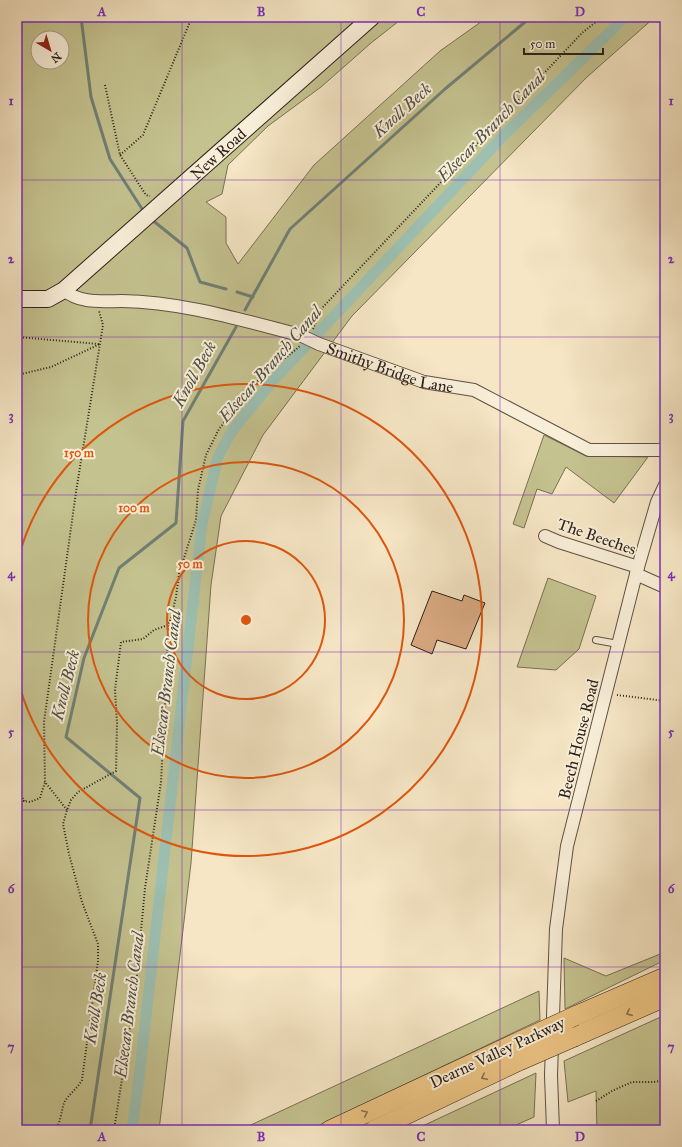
<svg xmlns="http://www.w3.org/2000/svg" width="682" height="1147" viewBox="0 0 682 1147" font-family="'IM FELL Great Primer',serif">
<rect width="100%" height="100%" fill="#f6e6c5"/>
<filter id="stains"><feTurbulence type="fractalNoise" baseFrequency=".005" numOctaves="4"/><feColorMatrix values="0 0 0 0 .2 0 0 0 0 .09 0 0 0 0 .02 0 0 0 .5 -.17"/></filter>
<radialGradient id="worn" r=".72"><stop offset=".6" stop-color="#630" stop-opacity="0"/><stop offset="1" stop-color="#630" stop-opacity=".3"/></radialGradient>
<g fill="#c4c28f" stroke="#787154" fill-rule="evenodd">
<path d="M17,17h387l-33,26 -50,44 -53,39 -40,39 -6,29 -16,8 20,15v26l12,21 76,-99 126,-114 38,-27 8,-7h169l-68,60 -235,239 -89,119 -42,81 -10,69 -20,278 -32,267h-142zM38,38h24v24h-24z"/>
<polygon points="544,435 586,456 648,457 614,503 566,467 552,494 537,489 524,528 513,524"/>
<polygon points="548,578 596,596 579,649 556,670 517,667"/>
<polygon points="665,952 665,960 565,1009 564,958 606,976"/>
<polygon points="539,991 540,1020 309,1130 240,1130"/>
<polygon points="665,1015 665,1130 597,1130 596,1091 568,1102 564,1061"/>
<polygon points="536,1073 534,1117 505,1130 414,1130"/>
</g>
<g fill="none" stroke-linecap="round" stroke-linejoin="round">
<g stroke="#708075" stroke-width="3">
<polyline points="81,17 91,97 110,159 144,212"/>
<polyline points="151,219 187,248 200,282 226,289"/>
<polyline points="237,292 253,297"/>
<polyline points="245,310 290,229 445,89 531,17"/>
<polyline points="90,1130 140,798 66,737 84,658 119,568 176,523 183,421 236,327"/>
</g>
<polyline stroke="#9dc0b2" stroke-width="11" points="132,1130 139,1078 202,524 218,457 232,431 271,383 506,133 611,31 624,17"/>
</g>
<polygon fill="#dcac85" stroke="#2c2019" points="432,591 462,601 464,595 485,603 466,649 437,640 432,654 411,645"/>
<g fill="none" stroke-linecap="round" stroke-linejoin="round">
<g stroke="#5e5244" stroke-width="8">
<polyline id="service" points="596,640 618,644"/>
</g>
<g stroke="#5e5244" stroke-width="14">
<g id="minor">
<path d="M64,290c16,14 38,11 58,11 61,1 119,19 178,34"/>
<path id="s1" d="M319,344l105,38 50,8 115,60h76"/>
<polyline points="545,536 559,542 638,567"/>
<polyline points="636,574 665,587"/>
<polyline points="553,1130 551,1075 556,929 567,846 636,574 657,502 665,485"/>
</g>
</g>
<g stroke="#2c2019" stroke-width="18">
<g id="secondary">
<path id="s2" d="M17,299h31l16,-9 308,-273"/>
</g>
</g>
<g stroke="#2c2019" stroke-width="20">
<g id="trunk">
<polyline points="575,1016 665,977"/>
<polyline points="574,1037 665,997"/>
<polyline points="330,1130 516,1043"/>
<polyline points="374,1130 519,1061"/>
</g>
</g>
<g stroke="#2c2019" stroke-width="2" stroke-dasharray="1 2" stroke-linecap="butt">
<polyline points="105,85 120,155 146,195 150,196"/>
<polyline points="120,155 143,135 192,17"/>
<polyline points="304,326 321,309"/>
<polyline points="313,329 322,308 582,33 602,17"/>
<polyline points="17,337 99,344"/>
<polyline points="269,367 286,343"/>
<polyline points="17,375 51,367 100,344"/>
<polyline points="617,695 665,701"/>
<polyline points="17,791 25,801"/>
<polyline points="17,800 30,802 40,798 45,782"/>
<polyline points="67,810 45,782 44,722 76,492 103,325 99,311"/>
<polyline points="596,1101 612,1091 632,1082 654,1082 665,1080"/>
<path d="M55,1130c6,-8 6,-18 9,-27 3,-7 14,-15 18,-23l16,-119v-17l-16,-42 -13,-48 -6,-30 4,-14 4,-10 7,-8 38,-21 1,-48 -2,-33 6,-48 22,-3 11,-9 14,-5"/>
<polyline points="114,1130 135,996 145,888 161,782 167,667 168,625 173,614 174,605 176,597 179,574 196,520 198,490 206,455 219,429 246,395 269,368 287,357 300,346"/>
</g>
<use href="#service" stroke="#f9efd9" stroke-width="6"/>
<use href="#minor" stroke="#f9efd9" stroke-width="12"/>
<use href="#secondary" stroke="#f9efd9" stroke-width="16"/>
<use href="#trunk" stroke="#ebc382" stroke-width="19"/>
<g stroke="#5e5244" stroke-width="14" stroke-linecap="butt">
<polyline id="minor-bridge" points="300,335 319,344"/>
</g>
<g stroke="#2c2019" stroke-width="20" stroke-linecap="butt">
<g id="trunk-bridge">
<polyline points="516,1043 575,1016"/>
<polyline points="519,1061 574,1037"/>
</g>
</g>
<use href="#minor-bridge" stroke="#f9efd9" stroke-width="12"/>
<use href="#trunk-bridge" stroke="#ebc382" stroke-width="19"/>
</g>
<defs><path id="oneway-chevron" d="M-2-3.5L2.5 0L-2 3.5" fill="none" stroke-width="1.6" stroke-linecap="round" stroke-linejoin="round"/></defs>
<g stroke="#8c724e">
<use href="#oneway-chevron" transform="translate(629 1013) rotate(156)"/>
<use href="#oneway-chevron" transform="translate(484 1077) rotate(154)"/>
<use href="#oneway-chevron" transform="translate(365 1113) rotate(-25)"/>
</g>
<path fill="none" stroke="#7b2cbf" stroke-width="1" stroke-opacity="0.55" d="M182,17v1113M341,17v1113M500,17v1113M17,180h648M17,337h648M17,495h648M17,652h648M17,810h648M17,967h648"/>
<g fill="none" stroke="#df560d" stroke-width="2">
<circle cx="246" cy="620" r="79"/>
<circle cx="246" cy="620" r="158"/>
<path d="M17 563A236 236 0 1 1 17 677"/>
</g>
<g text-anchor="middle" stroke-width="4" stroke-linejoin="round" paint-order="stroke">
<g font-size="16" fill="#2c2019" stroke="#f9efd9">
<text dy="6" stroke="none"><textPath href="#s2" startOffset="255">New Road</textPath></text>
<text dy="6" stroke="none"><textPath href="#s1" startOffset="75">Smithy Bridge Lane</textPath></text>
<text transform="translate(597 536) rotate(19)" y="6">The Beeches</text>
<text transform="translate(578 739) rotate(-76)" y="6">Beech House Road</text>
<text transform="translate(497 1052) rotate(-25)" y="6">Dearne Valley Parkway</text>
</g>
<g font-size="17" font-style="italic" fill="#4e5047" stroke="#f9efd9">
<text transform="translate(402 110) rotate(-42)" y="6">Knoll Beck</text>
<text transform="translate(491 126) rotate(-46)" y="6">Elsecar Branch Canal</text>
<text transform="translate(270 364) rotate(-49)" y="6">Elsecar Branch Canal</text>
<text transform="translate(194 374) rotate(-61)" y="6">Knoll Beck</text>
<text transform="translate(166 683) rotate(-83)" y="6">Elsecar Branch Canal</text>
<text transform="translate(65 685) rotate(-76)" y="6">Knoll Beck</text>
<text transform="translate(129 1005) rotate(-83)" y="6">Elsecar Branch Canal</text>
<text transform="translate(95 1008) rotate(-81)" y="6">Knoll Beck</text>
</g>
</g>
<circle cx="246" cy="620" r="6" fill="#df560d" stroke="#f9efd9" stroke-width="2"/>
<g font-size="12" text-anchor="middle" font-weight="bold" fill="#df560d" stroke="#f9efd9" stroke-width="4" stroke-linejoin="round" paint-order="stroke">
<text x="79" y="457">150 m</text>
<text x="134" y="512">100 m</text>
<text x="190" y="568">50 m</text>
</g>
<rect width="682" height="1147" fill="none" stroke="#f6e6c5" stroke-width="44"/>
<g transform="translate(50 50) rotate(142)"><circle r="19" fill="#f9efd9" stroke="#a79c8c"/>
<path d="M0-3L7 15L0 10L-7 15Z" fill="#8f2418"/>
<text y="-6" font-size="11" font-weight="bold" text-anchor="middle" fill="#2c2019">N</text>
</g>
<path d="M524 48v6h79v-6" fill="none" stroke="#2c2019" stroke-width="2"/>
<text x="530" y="48" font-size="12" fill="#2c2019" stroke="#f9efd9" stroke-width="3" paint-order="stroke">50 m</text>
<rect x="22" y="22" width="638" height="1103" fill="none" stroke="#7b2cbf" stroke-width="1.5"/>
<g font-size="13" text-anchor="middle" font-weight="bold" fill="#7b2cbf">
<text x="102" y="16">A</text>
<text x="261" y="16">B</text>
<text x="421" y="16">C</text>
<text x="580" y="16">D</text>
<text x="11" y="105">1</text>
<text x="671" y="105">1</text>
<text x="11" y="263">2</text>
<text x="671" y="263">2</text>
<text x="11" y="420">3</text>
<text x="671" y="420">3</text>
<text x="11" y="578">4</text>
<text x="671" y="578">4</text>
<text x="11" y="736">5</text>
<text x="671" y="736">5</text>
<text x="11" y="893">6</text>
<text x="671" y="893">6</text>
<text x="11" y="1051">7</text>
<text x="671" y="1051">7</text>
<text x="102" y="1141">A</text>
<text x="261" y="1141">B</text>
<text x="421" y="1141">C</text>
<text x="580" y="1141">D</text>
</g>
<rect width="100%" height="100%" filter="url(#stains)"/>
<rect width="100%" height="100%" fill="url(#worn)"/>
</svg>
